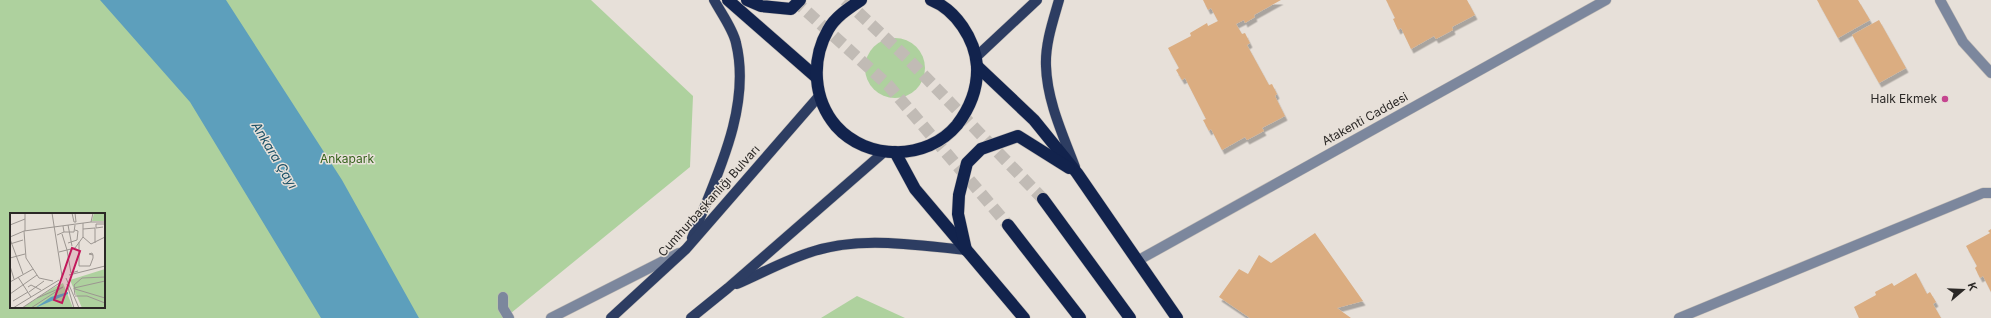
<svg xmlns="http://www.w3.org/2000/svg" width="1991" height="318" viewBox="0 0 1991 318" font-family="Inter,sans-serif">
<defs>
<filter id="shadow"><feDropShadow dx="2.5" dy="4.5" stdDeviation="0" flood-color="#0004"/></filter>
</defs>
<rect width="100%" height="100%" fill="#e7e0d9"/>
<g fill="#aed19e" fill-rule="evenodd">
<path d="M0,0h591l102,96 -3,71 -185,151h-505zM11,214h93v93h-93z"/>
<circle cx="895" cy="68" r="30"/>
<polygon points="857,296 905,318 821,318"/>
</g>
<polygon fill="#5d9fbc" points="100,0 226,0 342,180 419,318 321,318 190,102"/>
<g fill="#dbad81" filter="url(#shadow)">
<polygon points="1203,0 1281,0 1254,15 1255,17 1245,23 1244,20 1236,24 1242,34 1245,33 1250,43 1247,45 1269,85 1272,84 1277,94 1275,96 1285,116 1262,128 1264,131 1247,140 1245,137 1222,150 1211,129 1209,131 1203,120 1206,119 1185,78 1182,80 1176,70 1179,68 1168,48 1191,36 1190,33 1207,23 1208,26 1218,21 1211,8 1208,10"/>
<polygon points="1386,0 1467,0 1475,15 1452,27 1453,30 1436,39 1434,36 1411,49 1401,28 1398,30 1393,19 1395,18"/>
<polygon points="1817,0 1858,0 1870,20 1838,38"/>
<polygon points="1879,20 1906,68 1879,83 1852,35"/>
<polygon points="1991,229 1991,292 1983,276 1980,278 1975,268 1977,266 1966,246 1990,233 1988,231"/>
<polygon points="1315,233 1363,301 1337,308 1351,318 1250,318 1219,297 1239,269 1248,274 1259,255 1271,263"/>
<polygon points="1916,273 1927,294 1930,292 1936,302 1933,304 1941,318 1859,318 1854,307 1876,295 1875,292 1892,283 1894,286"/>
</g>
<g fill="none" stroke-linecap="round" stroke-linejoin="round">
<g stroke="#c1bbb5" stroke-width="12" stroke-dasharray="12 6" stroke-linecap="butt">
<polyline points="794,0 888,85 1008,225"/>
<polyline points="845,0 908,59 1043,199"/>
</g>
<g stroke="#c1bbb5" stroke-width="11">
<g id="minor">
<polyline points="1940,0 1963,42 1991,73"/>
<polyline points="1137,261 1606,0"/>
<polyline points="503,297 503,308 509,318"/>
<polyline points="551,318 679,253"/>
<polyline points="1679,318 1983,193 1991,193"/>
</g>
</g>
<g stroke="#c1bbb5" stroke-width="11">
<g id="major">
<path d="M1059,0c-6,21 -14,44 -13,66 1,35 17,69 29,101"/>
<polyline points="975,58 1037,0"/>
<path d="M692,238c23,-59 60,-130 44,-195 -3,-14 -15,-30 -22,-43"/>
<path d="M737,284c23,-10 47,-23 71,-31 50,-18 106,-8 158,-3"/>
<polyline points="611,318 686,249 820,95"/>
<polyline points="691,318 728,288 884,152"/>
</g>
</g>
<g stroke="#c1bbb5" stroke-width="13">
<g id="highway">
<polyline points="728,0 816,77"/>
<polyline points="747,0 761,6 791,9 800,0"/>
<path d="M861,0c-12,8 -26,17 -33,30 -17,30 -15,69 8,96 31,35 91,35 121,-1 13,-17 21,-37 20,-59 -2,-27 -21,-56 -46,-66"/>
<polyline points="977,66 1034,120 1077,173 1177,318"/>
<polyline points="895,152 915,189 1024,318"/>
<polyline points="1043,199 1130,318"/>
<polyline points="1008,225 1080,318"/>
<polyline points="966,250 958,214 959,195 967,163 981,149 1018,136 1069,168"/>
</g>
</g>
<use href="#minor" stroke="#7c879d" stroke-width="10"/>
<use href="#major" stroke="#2d3d62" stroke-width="10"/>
<use href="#highway" stroke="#12234d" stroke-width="12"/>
</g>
<circle fill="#c5458f" stroke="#e7e0d9" stroke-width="1.5" cx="1945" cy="99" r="4"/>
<g text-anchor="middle" stroke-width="3" stroke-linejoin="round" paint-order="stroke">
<g font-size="12" fill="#2b2826" stroke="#e7e0d9" text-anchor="end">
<text x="1937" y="103">Halk Ekmek</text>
</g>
<g font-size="12" fill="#2b2826" stroke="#e7e0d9">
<text transform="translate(1365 119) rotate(-29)" y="4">Atakenti Caddesi</text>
<text transform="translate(709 201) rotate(-48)" y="4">Cumhurbaşkanlığı Bulvarı</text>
</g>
<g font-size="12" fill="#38631e" stroke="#e7e0d9">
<text x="347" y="163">Ankapark</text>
</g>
<g font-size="13" font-style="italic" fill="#1a5066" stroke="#e7e0d9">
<text transform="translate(275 155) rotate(59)" y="5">Ankara Çayı</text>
</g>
</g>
<g transform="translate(10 213)">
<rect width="95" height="95" fill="#e7e0d9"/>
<path d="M84,0l11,1v7h-13zM95,56v39h-23l-12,-28zM53,70l10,25h-51l31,-20z" fill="#aed19e"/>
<path d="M58,79v2l-33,14 16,-11z" fill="#5d9fbc"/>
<path fill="none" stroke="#9c9691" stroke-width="1" d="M15,0v18M42,0l10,63M62,0l2,9h2l-1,-9M81,9h14M0,12l15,-6M58,12l4,21M93,14l-7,1v-4h9M73,16l12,-1v15M14,18l2,27 13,20 14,3M54,19h10l1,-7M52,21l5,16M47,22l7,-3 -1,-6M0,24l14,-6 67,-9 2,-9M73,24l8,7 14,-7M0,26l13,35M69,29v24h11l3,-8v-3l-1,-2 -3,1 4,1M58,30l9,-3 1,-9 -3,-1M0,31l13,-4M57,37l4,23 7,-2M49,39l16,-4 8,-11v-14M0,45l15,-4M0,53l4,13M59,62l36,-9M8,64l13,20M95,64l-23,1 -8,7 1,4 30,9M56,65l13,30M0,69l23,-13M57,71l7,24M18,74l3,-2 10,5M19,79l15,-11M0,81l27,-19M65,82l-1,-7 31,-7M65,83h12l18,7M3,88l15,-9M3,95l46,-28M12,95l39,-26M21,95l32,-21 -26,11"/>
<path fill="#c2185b" fill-opacity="0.15" stroke="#c2185b" stroke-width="2" d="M62,35l8,3 -18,52 -8,-3z"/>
<rect width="95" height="95" fill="none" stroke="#2b2826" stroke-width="2"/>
</g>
<g transform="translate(1963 290) rotate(71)" stroke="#e7e0d9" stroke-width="3" paint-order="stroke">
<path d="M0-3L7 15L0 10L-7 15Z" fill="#2b2826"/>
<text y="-6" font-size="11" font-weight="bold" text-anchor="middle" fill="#2b2826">K</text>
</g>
</svg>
